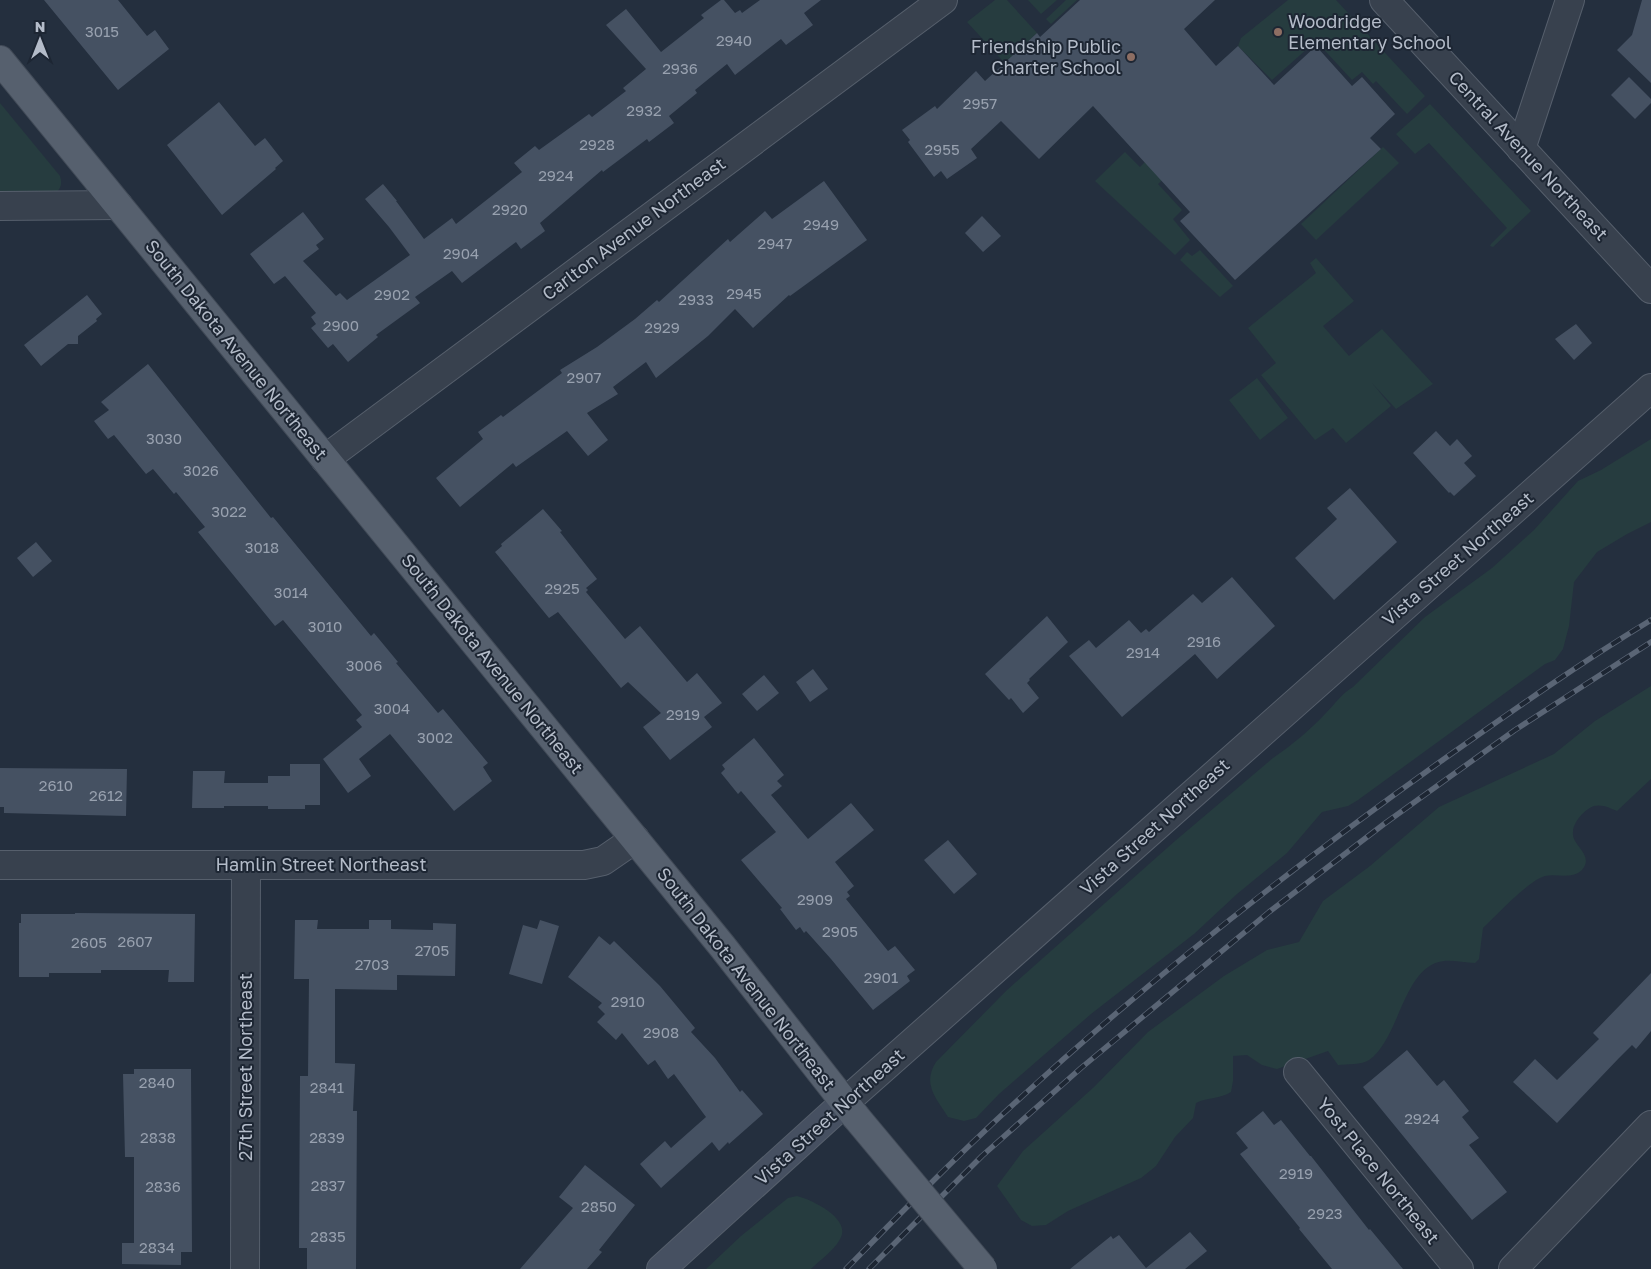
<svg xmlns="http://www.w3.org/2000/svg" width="1651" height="1269" viewBox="0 0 1651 1269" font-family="'Golos Text',sans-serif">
<rect width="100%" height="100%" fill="#242f3e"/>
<g fill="#263c3f">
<polygon points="995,0 1007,0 1037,33 1013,56 1025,85 967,22"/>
<polygon points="1028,0 1057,0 1041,14"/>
<polygon points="1066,0 1077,0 1051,24 1046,19"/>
<polygon points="1288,0 1336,0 1425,96 1407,114 1376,81 1373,84 1362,72 1352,80 1316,41 1272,80 1238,46 1241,38"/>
<polygon points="1220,87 1234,113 1158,184 1182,210 1173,219 1190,240 1175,255 1095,181 1125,152 1140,167"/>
<path d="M0,103l60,73c3,9 0,14 -7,19h-53z"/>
<polygon points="1430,104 1531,211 1493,247 1490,246 1491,244 1507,228 1429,143 1415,154 1396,134"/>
<polygon points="1383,147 1399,163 1316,240 1301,224"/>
<polygon points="1200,250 1233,286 1220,297 1180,260 1187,252 1192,256"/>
<polygon points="1316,258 1354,301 1323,326 1349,356 1382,329 1433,384 1396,409 1372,383 1391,406 1346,443 1333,428 1315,440 1261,375 1276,363 1248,328 1316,273 1310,263"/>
<polygon points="1257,378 1288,418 1260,440 1229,400"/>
<path d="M1651,439v83l-24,12 -30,18 -23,30 -5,44 -6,23 -8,11 -10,4 -187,136 -10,6 -26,6 -35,41 -50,41 -43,40 -103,80 -92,80 -23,24 -12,3 -16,-4c-12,-19 -26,-33 -12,-55l71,-72 168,-149 98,-83c19,-13 37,-28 52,-44 11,-11 15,-19 28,-27l72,-70 67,-49 42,-38 44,-49 23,-11z"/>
<path d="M1651,686v93l-34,32c-7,-3 -15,-7 -23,-5 -9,3 -21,16 -21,26 -2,14 22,22 9,38 -10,10 -26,3 -37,6 -16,4 -49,40 -62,52l-4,31 -4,4c-10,0 -22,-3 -31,-2 -41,4 -44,78 -75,99 -7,5 -22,4 -31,5l-10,-14 -51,18 -15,-4 -15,-10 -14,1v25l-2,11c-11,7 -23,5 -35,11l-3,15 -18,19 -19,29 -15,12 -73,33 -22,14 -14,1 -11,-6 -24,-34 26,-35 71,-64 54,-55 76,-56 43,-26 32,-8 24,-41 47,-35 69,-59 115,-53 41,-33z"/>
<path d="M797,1196c13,3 49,20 45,38 -3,13 -22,26 -31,35h-105l35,-33 47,-38z"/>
</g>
<g fill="#455162">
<polygon points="44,0 118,0 147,36 155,30 169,49 118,90"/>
<polygon points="721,0 724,0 735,13 740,10 742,13 760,0 821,0 804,13 813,25 786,45 781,39 735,75 727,64 695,90 697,93 669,116 674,123 649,142 647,139 603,172 602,170 540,223 545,231 521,249 516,242 462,283 452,271 415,297 420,303 376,335 378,337 348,362 333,344 328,348 311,328 316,324 311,317 316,313 285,276 274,284 250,254 303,212 324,239 316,245 319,249 303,261 336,296 340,293 347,300 410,255 389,227 365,199 383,184 397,201 396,201 424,239 452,218 456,224 522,172 514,163 535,146 539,150 589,114 592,117 626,91 623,88 646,69 606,25 626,9 661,52 704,18 701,15"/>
<polygon points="1080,0 1215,0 1184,29 1216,66 1238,46 1274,85 1316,46 1352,86 1362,77 1395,114 1370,138 1381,149 1235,280 1180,221 1190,212 1093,106 1039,159 1001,121 971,149 977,158 947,179 941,171 934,177 908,142 910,140 902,130 935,106 937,109 976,71 985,81 1037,33 1040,37"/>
<polygon points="1642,0 1651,0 1651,83 1617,50 1632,35"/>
<polygon points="1629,77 1651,99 1651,103 1635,119 1611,95"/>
<polygon points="219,102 255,146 265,138 283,161 275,168 276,169 222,215 167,145"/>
<polygon points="824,181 867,240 790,296 789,295 753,328 735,309 708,336 656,378 646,362 613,387 618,394 587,413 608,440 588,456 567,431 516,467 513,463 460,507 436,478 483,439 478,432 501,415 503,417 562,373 560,370 597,347 635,319 657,300 659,302 728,239 730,242 765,211 772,219"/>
<polygon points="982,216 1001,236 983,252 965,233"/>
<polygon points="87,295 102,314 96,319 97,321 78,336 78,344 68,344 41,366 24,345"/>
<polygon points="1576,324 1592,343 1574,360 1555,339"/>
<polygon points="148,364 271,518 273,517 371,636 374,633 398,662 396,663 438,713 443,709 488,763 483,767 492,781 454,811 390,734 359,759 371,776 348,793 323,759 362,727 356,720 362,715 283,620 275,626 198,532 205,527 176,492 174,494 153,469 146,474 114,435 108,439 94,421 109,410 101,402"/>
<polygon points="1436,431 1450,446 1457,439 1472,456 1464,463 1476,476 1454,496 1450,492 1449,493 1413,453"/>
<polygon points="1350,488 1397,542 1334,600 1295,558 1337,519 1327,508"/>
<polygon points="543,509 562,531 560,532 597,579 586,588 588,590 586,592 625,639 640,626 687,682 697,673 722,703 704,717 712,727 670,760 643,727 661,713 628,682 621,688 558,612 549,618 495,552 502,546 501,544"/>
<polygon points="36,542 52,561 33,577 17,558"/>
<polygon points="1232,577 1275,626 1217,679 1195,654 1122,717 1069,656 1089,640 1096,648 1129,620 1141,633 1146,629 1149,632 1193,594 1202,603"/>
<polygon points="1047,616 1068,642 1029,679 1030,680 1027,683 1039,698 1023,713 1011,698 1009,700 985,674"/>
<polygon points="813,669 828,689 810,702 796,682"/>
<polygon points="764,675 779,693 757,711 742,694"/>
<polygon points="754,738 784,775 777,781 782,786 771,795 808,839 851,803 874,830 835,862 854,886 847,892 850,896 846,899 888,951 895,946 915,970 907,976 910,981 873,1010 831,959 806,931 804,933 800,927 796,930 780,909 782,908 741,860 776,832 741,791 738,794 721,773 725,769 722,765"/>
<polygon points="290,764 320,764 320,805 305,805 305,809 268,809 268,806 224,806 224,808 192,808 193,771 225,771 224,783 268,783 268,776 290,776"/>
<polygon points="0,768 127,769 126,816 4,813 4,807 0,807"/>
<polygon points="948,840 977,874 954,894 924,860"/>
<polygon points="75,913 195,914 194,982 168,982 169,970 101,970 101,973 49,973 49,977 19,977 19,923 21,923 21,914 75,914"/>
<polygon points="295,920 318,920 317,929 369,929 369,920 391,920 391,929 433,930 433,923 456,924 455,976 397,975 397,990 335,989 335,1063 355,1064 353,1111 357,1111 356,1269 307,1269 307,1248 299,1248 300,1076 308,1076 309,979 294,979"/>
<polygon points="540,920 559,926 542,984 509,974 523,925 537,929"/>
<polygon points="599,936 610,945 614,941 660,986 695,1028 691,1032 715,1058 740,1092 742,1090 763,1114 729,1144 728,1142 719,1151 712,1142 661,1188 640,1164 665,1141 671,1148 706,1117 674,1074 668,1079 655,1060 648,1065 622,1033 616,1040 597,1022 605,1014 598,1007 602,1003 568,977"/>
<polygon points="1651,973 1651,1031 1636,1049 1632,1045 1619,1058 1557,1123 1513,1082 1535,1059 1557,1080 1599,1039 1593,1033"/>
<polygon points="1407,1050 1437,1086 1444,1080 1469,1111 1462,1117 1479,1138 1469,1145 1507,1192 1472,1220 1363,1087"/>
<polygon points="134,1069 191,1069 192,1252 181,1252 181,1265 122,1264 122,1243 134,1243 134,1157 125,1157 123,1074 134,1074"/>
<polygon points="1263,1111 1274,1125 1281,1120 1310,1156 1311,1156 1369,1230 1370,1229 1403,1269 1332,1269 1299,1229 1300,1228 1240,1154 1248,1148 1236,1133"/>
<polygon points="585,1165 635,1205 599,1250 602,1252 587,1269 520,1269 573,1208 559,1197"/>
<polygon points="1190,1232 1207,1251 1185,1269 1070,1269 1111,1236 1113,1239 1119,1235 1146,1268"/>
</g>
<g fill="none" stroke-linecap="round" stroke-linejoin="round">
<g stroke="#565f6c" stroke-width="30">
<g id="street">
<polyline points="1384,0 1651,289"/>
<polyline points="1521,149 1570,0"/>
<polyline points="0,206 118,205"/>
<polyline points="325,459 943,0"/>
<polyline points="0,865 584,865 603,861 635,839"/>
<polyline points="1298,1072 1459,1269"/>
<polyline points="844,1103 1651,388"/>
<polyline points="245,1269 246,865"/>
<polyline points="1513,1269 1651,1125"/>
</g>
</g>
<g stroke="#565f6c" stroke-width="30">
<polyline id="secondary" points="661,1269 844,1103"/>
</g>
<g stroke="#414a57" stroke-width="30">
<polyline id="primary" points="0,60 722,946 856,1117"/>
</g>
<use href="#street" stroke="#38414e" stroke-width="28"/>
<use href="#secondary" stroke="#465061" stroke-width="28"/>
<use href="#primary" stroke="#56606e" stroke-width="28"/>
<g stroke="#5a6575" stroke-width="5.5">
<g id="rail">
<path d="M846,1269c41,-42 82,-84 125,-125 147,-140 307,-267 473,-385 68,-48 136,-96 207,-139"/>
<polyline points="869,1269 982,1156 1081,1068 1269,912 1384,824 1515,730 1651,642"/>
</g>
</g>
<use href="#rail" stroke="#1d2633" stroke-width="4" stroke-dasharray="11" stroke-linecap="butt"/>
<g stroke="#414a57" stroke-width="30" stroke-linecap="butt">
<polyline id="primary-bridge" points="856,1117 983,1269"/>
</g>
<use href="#primary-bridge" stroke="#56606e" stroke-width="28"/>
</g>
<g fill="#8d6e63" stroke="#1d2633" stroke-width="2">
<circle cx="1278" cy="32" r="5"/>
<circle cx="1131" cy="57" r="5"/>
</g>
<g text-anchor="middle" stroke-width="4" stroke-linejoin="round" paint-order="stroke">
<g font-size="15" fill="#98a1af">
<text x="102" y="37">3015</text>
<text x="734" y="46">2940</text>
<text x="680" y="74">2936</text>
<text x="980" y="109">2957</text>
<text x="644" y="116">2932</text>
<text x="597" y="150">2928</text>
<text x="942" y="155">2955</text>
<text x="556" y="181">2924</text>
<text x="510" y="215">2920</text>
<text x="821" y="230">2949</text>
<text x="775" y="249">2947</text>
<text x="461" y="259">2904</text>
<text x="744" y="299">2945</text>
<text x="392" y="300">2902</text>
<text x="696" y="305">2933</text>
<text x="341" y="331">2900</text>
<text x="662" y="333">2929</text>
<text x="584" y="383">2907</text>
<text x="164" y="444">3030</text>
<text x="201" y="476">3026</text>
<text x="229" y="517">3022</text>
<text x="262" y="553">3018</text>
<text x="562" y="594">2925</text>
<text x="291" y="598">3014</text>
<text x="325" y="632">3010</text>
<text x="1204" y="647">2916</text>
<text x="1143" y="658">2914</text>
<text x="364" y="671">3006</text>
<text x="392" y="714">3004</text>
<text x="683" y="720">2919</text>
<text x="435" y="743">3002</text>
<text x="56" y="791">2610</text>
<text x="106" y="801">2612</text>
<text x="815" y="905">2909</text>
<text x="840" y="937">2905</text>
<text x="135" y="947">2607</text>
<text x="89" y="948">2605</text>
<text x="432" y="956">2705</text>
<text x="372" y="970">2703</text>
<text x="881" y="983">2901</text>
<text x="628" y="1007">2910</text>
<text x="661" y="1038">2908</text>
<text x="157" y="1088">2840</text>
<text x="327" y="1093">2841</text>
<text x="1422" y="1124">2924</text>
<text x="158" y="1143">2838</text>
<text x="327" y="1143">2839</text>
<text x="1296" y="1179">2919</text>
<text x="328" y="1191">2837</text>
<text x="163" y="1192">2836</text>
<text x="599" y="1212">2850</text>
<text x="1325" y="1219">2923</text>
<text x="328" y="1242">2835</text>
<text x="157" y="1253">2834</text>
</g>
<g font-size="18" fill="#b4bcc9" stroke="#1d2633" text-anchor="start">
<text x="1288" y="28">Woodridge<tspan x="1288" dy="21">Elementary School</tspan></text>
<text x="1121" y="53" text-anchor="end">Friendship Public<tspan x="1121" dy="21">Charter School</tspan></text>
</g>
<g font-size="18" fill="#b4bcc9" stroke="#1d2633">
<text transform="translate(1528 156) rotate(47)" y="6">Central Avenue Northeast</text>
<text transform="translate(634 229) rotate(-37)" y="6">Carlton Avenue Northeast</text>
<text transform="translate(236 350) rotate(51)" y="6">South Dakota Avenue Northeast</text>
<text transform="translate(1458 559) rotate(-41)" y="6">Vista Street Northeast</text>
<text transform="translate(492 664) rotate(51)" y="6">South Dakota Avenue Northeast</text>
<text transform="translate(1155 827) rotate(-42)" y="6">Vista Street Northeast</text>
<text x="321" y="871">Hamlin Street Northeast</text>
<text transform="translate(746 979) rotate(52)" y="6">South Dakota Avenue Northeast</text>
<text transform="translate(246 1067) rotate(-90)" y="6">27th Street Northeast</text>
<text transform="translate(830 1117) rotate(-42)" y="6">Vista Street Northeast</text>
<text transform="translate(1378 1171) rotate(51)" y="6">Yost Place Northeast</text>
</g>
</g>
<g transform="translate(40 40)" stroke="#1d2633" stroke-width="4" paint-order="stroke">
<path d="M0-4L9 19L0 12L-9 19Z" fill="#b4bcc9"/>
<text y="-8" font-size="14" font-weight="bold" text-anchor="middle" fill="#b4bcc9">N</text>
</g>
</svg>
